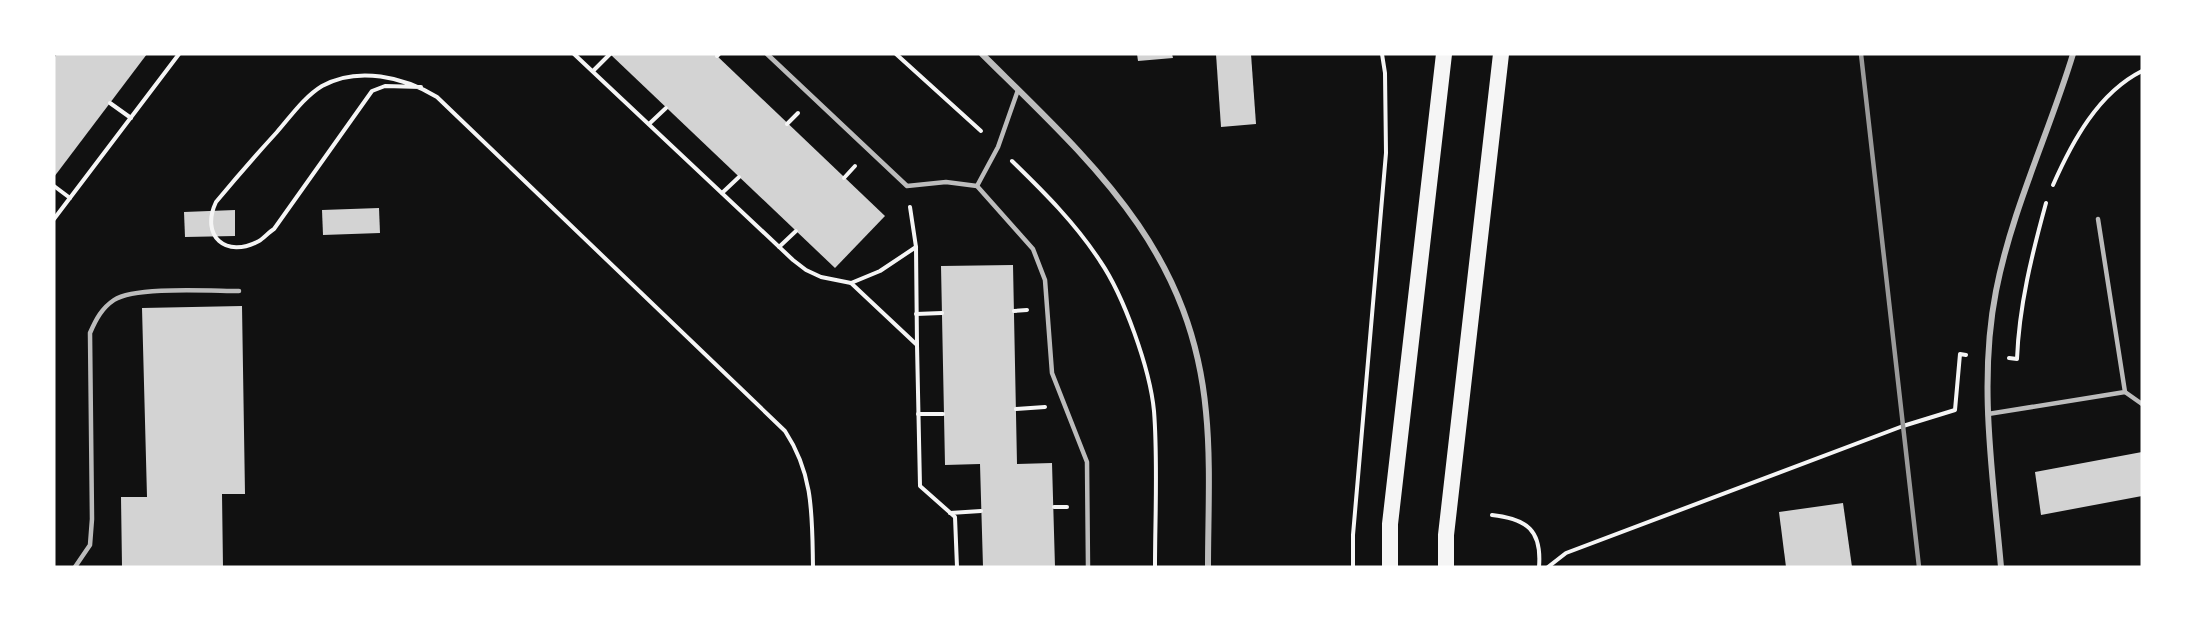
<svg xmlns="http://www.w3.org/2000/svg" width="2196" height="621" viewBox="0 0 2196 621" font-family="Helvetica,sans-serif">
<rect width="100%" height="100%" fill="#111"/>
<g fill="#d3d3d3">
<polygon points="57,54 147,54 54,177 54,58"/>
<polygon points="610,54 715,54 885,216 835,268"/>
<polygon points="1137,54 1172,54 1173,58 1138,61"/>
<polygon points="1216,54 1251,54 1256,124 1221,127"/>
<polygon points="379,208 380,233 323,235 322,210"/>
<polygon points="235,210 235,236 185,237 184,212"/>
<polygon points="1013,265 1017,464 1052,463 1055,567 983,567 980,464 945,465 941,266"/>
<polygon points="242,306 245,494 222,494 223,567 122,567 121,497 147,497 142,308"/>
<polygon points="2142,452 2142,496 2041,515 2035,472"/>
<polygon points="1843,503 1852,567 1786,567 1779,512"/>
</g>
<g fill="none" stroke-linecap="round" stroke-linejoin="round">
<g stroke="#f5f5f5" stroke-width="4">
<polyline points="574,54 793,260 806,270 821,277 851,283 917,345 920,486 955,517 957,567"/>
<polyline points="896,54 981,131"/>
<polyline points="717,56 719,54"/>
<polyline points="593,71 610,54"/>
<path d="M421,87l-36,-1 -13,5 -98,138c-5,3 -10,9 -15,12 -33,18 -59,-5 -43,-39 20,-24 40,-47 61,-70 14,-16 27,-35 45,-46 36,-20 82,-9 115,11l348,334c29,44 27,85 28,136"/>
<polyline points="110,103 131,118"/>
<polyline points="649,124 666,108"/>
<polyline points="787,124 798,113"/>
<path d="M1012,161c32,31 64,63 88,100 24,35 50,108 54,150 4,51 1,105 1,156"/>
<polyline points="844,178 855,166"/>
<path d="M2053,185c19,-43 45,-92 89,-114"/>
<polyline points="54,186 70,198"/>
<polyline points="722,193 739,177"/>
<polyline points="910,207 916,247 917,345"/>
<polyline points="54,219 179,54"/>
<polyline points="779,247 796,231"/>
<polyline points="851,283 880,271 916,247"/>
<polyline points="1014,311 1027,310"/>
<polyline points="916,314 942,313"/>
<path d="M2009,358l8,1c2,-53 15,-105 29,-156"/>
<polyline points="1016,409 1045,407"/>
<polyline points="918,414 943,414"/>
<polyline points="1054,507 1067,507"/>
<polyline points="950,513 981,511"/>
<path d="M1492,515c35,4 50,15 47,52"/>
<polyline points="1353,567 1353,535 1386,153 1385,73 1382,54"/>
<polyline points="1548,567 1566,553 1903,426 1955,410 1960,354 1966,355"/>
</g>
<g stroke="#bcbcbc" stroke-width="4.5">
<polyline points="767,54 907,186 946,182 977,186 1033,249 1045,280 1052,373 1087,462 1088,567"/>
<polyline points="977,186 998,147 1018,90"/>
<polyline points="2125,392 2142,404"/>
<polyline points="1988,414 2125,392 2098,219"/>
<path d="M75,567l15,-22 2,-26 -2,-186c6,-14 12,-25 24,-33 21,-14 98,-9 125,-9"/>
</g>
<g stroke="#bcbcbc" stroke-width="6">
<path d="M982,54c109,108 209,194 224,358 5,51 2,104 2,155"/>
<path d="M2001,567c-8,-91 -23,-185 -5,-276 16,-82 53,-158 77,-237"/>
</g>
<g stroke="#f5f5f5" stroke-width="16">
<polyline points="1390,567 1390,524 1444,54"/>
<polyline points="1446,567 1446,535 1501,54"/>
</g>
<polyline stroke="#9a9a9a" stroke-width="4.5" points="1861,54 1919,567"/>
</g>
<rect width="2196" height="621" fill="none" stroke="#ffffff" stroke-width="111"/>
</svg>
